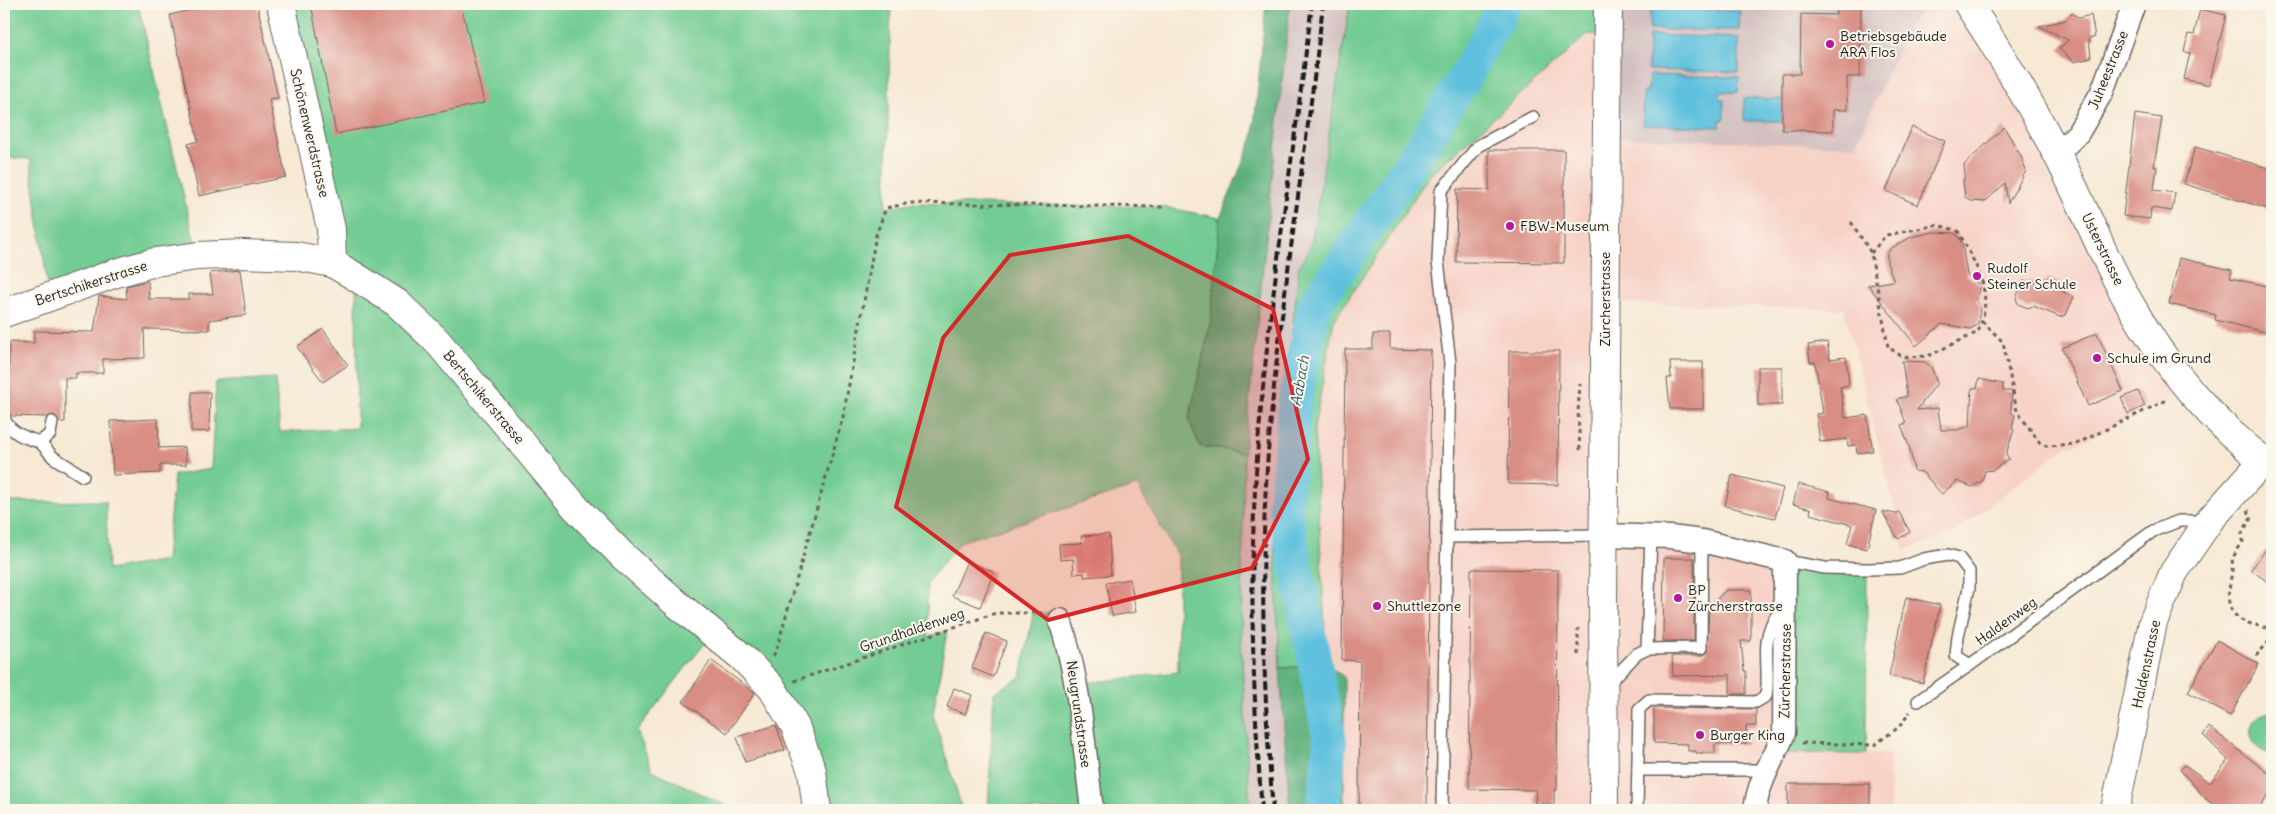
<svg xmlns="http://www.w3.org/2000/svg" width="2276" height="814" viewBox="0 0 2276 814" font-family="Delius,sans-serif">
<rect width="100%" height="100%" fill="#fbf7ec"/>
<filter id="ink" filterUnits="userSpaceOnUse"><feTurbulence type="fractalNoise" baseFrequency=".02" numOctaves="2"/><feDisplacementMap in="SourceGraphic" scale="10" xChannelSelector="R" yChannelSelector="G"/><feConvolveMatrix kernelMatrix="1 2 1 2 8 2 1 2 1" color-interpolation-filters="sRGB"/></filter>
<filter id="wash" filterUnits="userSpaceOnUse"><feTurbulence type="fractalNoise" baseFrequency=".0096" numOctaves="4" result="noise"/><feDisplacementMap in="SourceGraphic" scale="20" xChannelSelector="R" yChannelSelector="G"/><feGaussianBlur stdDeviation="1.12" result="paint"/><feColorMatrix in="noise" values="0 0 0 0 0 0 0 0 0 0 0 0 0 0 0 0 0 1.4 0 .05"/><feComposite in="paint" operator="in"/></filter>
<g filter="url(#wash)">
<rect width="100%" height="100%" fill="#f7e9d4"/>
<polygon fill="#f7d1c6" points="1931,4 1968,4 2187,389 2163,402 2076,444 2066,446 1954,533 1905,550 1844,309 1606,303 1604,535 1785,561 1777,753 1890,754 1890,810 1344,810 1344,677 1327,665 1314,428 1334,321 1429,176 1588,34 1608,35 1907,29 1920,12"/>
<g fill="#d2bfbf">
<polygon points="1290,4 1350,4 1311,246 1299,267 1273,508 1280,668 1290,810 1250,810 1241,642 1244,453"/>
<polygon points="1608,4 1931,4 1920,12 1907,29 1856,146 1606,137"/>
</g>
<g fill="#72cc93" stroke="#477458" fill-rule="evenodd">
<polygon points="4,4 138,4 198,256 49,296 30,159 4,158"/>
<path d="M281,4h610l-5,204 24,-5 254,4 56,11 -9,102 -22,100 11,26 44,7 -3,189 9,168h-433l-22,-84 -82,-93 -76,97 15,40 83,40h-731v-310l6,2 96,-1 2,69 58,-10 8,-85 37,-6 5,-87 59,-4 5,54 77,-4 -1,-151 -24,-14zM1137,486l41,71v115l-101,12 -17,-64 -12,-7 -15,1 -12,63 -27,16 -6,117 -26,-1 -29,-95 14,-83 -19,6 -1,-54 33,-41z"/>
<polygon points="1350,4 1608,4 1608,35 1588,34 1429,176 1334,321 1314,428 1327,665 1280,668 1273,508 1299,267 1311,246"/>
<polygon points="1785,561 1867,569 1866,754 1777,753"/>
<path d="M2272,712v42h-2c-26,-7 -26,-40 2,-42z"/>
</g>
<g fill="#5db07d" stroke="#3c664c">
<polygon points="1266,4 1290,4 1244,453 1200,446 1189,420 1211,320 1220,218 1253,137"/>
<polygon points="1327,665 1344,677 1344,810 1290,810 1280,668"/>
</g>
<g fill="#5fc1dd" stroke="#3e6e7c">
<polygon points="1650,9 1740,11 1739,30 1649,30"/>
<polygon points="1649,35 1739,38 1739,72 1648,70"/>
<polygon points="1649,75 1739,77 1738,92 1720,92 1720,99 1724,99 1724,120 1720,120 1720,127 1643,125 1643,91 1648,91"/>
<polygon points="1744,98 1782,99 1782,121 1744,121"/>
</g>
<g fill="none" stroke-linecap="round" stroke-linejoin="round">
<polyline stroke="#5fc1dd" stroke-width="34" points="1323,810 1330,741 1285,509 1295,400 1314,306 1425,142 1472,65 1505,4"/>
</g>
<g id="blocks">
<g fill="#d98e85">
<polygon points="199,4 257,4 278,98 269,99 286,177 199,196 188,144 198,141 170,15 200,8"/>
<polygon points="311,4 461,4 484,103 336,134"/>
<polygon points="1836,4 1861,4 1860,77 1847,77 1847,110 1833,110 1833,131 1782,130 1782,74 1800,74 1801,14 1836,15"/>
<polygon points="2200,9 2226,15 2209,85 2184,79 2190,53 2184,52 2188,34 2194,35"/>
<polygon points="2072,13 2079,18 2091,15 2095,37 2089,38 2091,58 2074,62 2059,49 2068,40 2039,26 2066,20"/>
<polygon points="2135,114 2162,118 2154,166 2157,167 2154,190 2175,193 2172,211 2151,208 2150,219 2123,216"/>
<polygon points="1912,127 1945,141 1918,205 1886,191"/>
<polygon points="2004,127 2021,156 2026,171 2008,203 2005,183 1985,202 1970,201 1965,197 1963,181 1965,175 1964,165"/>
<polygon points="2195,147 2272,169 2272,210 2184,184"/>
<polygon points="1489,150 1564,150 1564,263 1456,262 1457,189 1489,190"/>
<polygon points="1934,232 1953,233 1957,235 1962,243 1967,275 1980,285 1976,301 1980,307 1978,324 1971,329 1942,324 1916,346 1868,285 1894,281 1887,263 1887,254 1890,249 1911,237"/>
<polygon points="2179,258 2232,270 2230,278 2272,287 2272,299 2265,332 2215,320 2216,315 2169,304"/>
<polygon points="240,270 246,315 209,320 209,330 144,329 145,358 103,359 103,373 76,373 76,378 65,378 65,422 59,422 54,415 47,417 12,416 9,412 9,342 34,343 34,331 94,332 99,296 127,299 126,286 148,281 149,299 189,299 189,294 213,294 210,273"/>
<polygon points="2048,278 2061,284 2061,291 2074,297 2066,315 2060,317 2033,306 2028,308 2018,304 2016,298 2023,281 2046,282"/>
<polygon points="323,329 348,365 323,382 297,347"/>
<polygon points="2097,333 2123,391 2088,406 2062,348"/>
<polygon points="1373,334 1390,334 1390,349 1431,350 1427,810 1359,810 1360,661 1342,660 1345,349 1373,349"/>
<polygon points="1827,342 1830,359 1846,357 1849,385 1840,387 1845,418 1867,415 1873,451 1857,453 1856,445 1848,446 1847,439 1820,442 1816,414 1823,413 1815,362 1810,362 1808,345"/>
<polygon points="1509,351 1559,351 1558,485 1508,484"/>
<polygon points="1902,361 1925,362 1931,367 1937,383 1917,410 1938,408 1941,430 1958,430 1970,426 1972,388 1977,388 1979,379 2003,384 2003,391 2012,391 2011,412 2015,415 2012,429 2014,430 2006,454 2009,459 1993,470 1985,471 1982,481 1972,487 1957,481 1942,494 1922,472 1914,471 1910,449 1901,425 1906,423 1897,399 1907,396"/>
<polygon points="1670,362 1703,362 1703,409 1670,409 1667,378 1671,378"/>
<rect x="1758" y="367" width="24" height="38"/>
<polygon points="2138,391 2145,406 2128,414 2121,398"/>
<polygon points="192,392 210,392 209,432 191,431"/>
<polygon points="158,419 159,448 185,447 186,465 160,465 160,473 113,475 110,421"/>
<polygon points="1732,475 1783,488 1775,518 1725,506"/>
<polygon points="1798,484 1830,492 1829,498 1876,510 1867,549 1847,544 1852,525 1810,514 1811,509 1793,504"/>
<polygon points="1882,511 1895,514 1899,512 1910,532 1898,539"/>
<polygon points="1109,534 1111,575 1084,577 1084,573 1074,574 1073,559 1060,560 1059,544 1082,543 1081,536"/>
<polygon points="2272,541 2272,585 2251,570"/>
<polygon points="1664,558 1694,558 1694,641 1663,641"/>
<polygon points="967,561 994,572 980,607 952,596"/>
<polygon points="1471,569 1558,570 1557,790 1554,790 1554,804 1535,804 1536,790 1469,789"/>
<polygon points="1130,579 1136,612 1112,616 1106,583"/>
<polygon points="1726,590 1751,590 1751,641 1741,641 1744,671 1746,671 1746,694 1730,694 1730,675 1673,676 1672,656 1701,656 1707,652 1709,608"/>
<polygon points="1906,597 1940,605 1923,683 1889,676"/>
<polygon points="986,633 1007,641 993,677 972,668"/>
<polygon points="2217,640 2259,664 2230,716 2188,692"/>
<polygon points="711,660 755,693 727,733 683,702"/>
<polygon points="954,688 972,695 965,714 947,707"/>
<polygon points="1654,708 1756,709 1756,726 1746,726 1746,744 1715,744 1715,753 1696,753 1696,751 1688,751 1688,744 1654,743"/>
<polygon points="776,725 785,750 745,762 737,737"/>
<polygon points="2209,727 2272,776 2272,790 2258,810 2221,810 2206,799 2180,770 2185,765 2210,783 2228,760 2203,735"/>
<rect x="1788" y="784" width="82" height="26"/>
</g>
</g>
</g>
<g filter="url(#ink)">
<use href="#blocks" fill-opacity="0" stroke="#69645c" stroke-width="1"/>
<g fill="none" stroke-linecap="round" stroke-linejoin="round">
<g stroke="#69645c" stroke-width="14">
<g id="lane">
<path d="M4,418c6,15 21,20 36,24l10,-8 2,-12"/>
<polyline points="40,442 53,457 83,476"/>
<polyline points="1448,537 1604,535"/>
<polyline points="1785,561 1825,568 1867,569 1900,568 1924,559 1948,555 1959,558 1969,571 1969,588 1958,636 1956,656 1970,665 2153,531 2179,521 2207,521"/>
<polyline points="1647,649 1651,536"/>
<polyline points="1607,685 1637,654 1647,649 1701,648 1702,541"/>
<polyline points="1918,701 1970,665"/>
<polyline points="1638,770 1766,770"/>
<polyline points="1442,810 1450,363 1438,261 1441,191 1478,146 1533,117"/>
<path d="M1637,810l2,-101 10,-9 107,2 10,-6c4,-22 -4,-49 5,-70 2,-6 7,-12 10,-17"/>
</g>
</g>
<g stroke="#69645c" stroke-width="25">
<g id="street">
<polyline points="2057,154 2078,133 2102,92 2134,4"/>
<path d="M1604,535l66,2 32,4 83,20 -1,172c-10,26 -26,48 -29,77"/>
<path d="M1060,620c20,62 24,126 32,190"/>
</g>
</g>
<g stroke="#69645c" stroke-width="30">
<g id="secondary">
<polyline points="281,4 331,229 332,263"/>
<path d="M1968,4c32,48 62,99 89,150 24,46 43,96 69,143 37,67 84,125 146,170"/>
<polyline points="4,313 116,273 155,262 198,256 244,254 296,256 332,263 356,277 397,303 437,341 576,508 623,556 677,604 742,657 772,688 795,726 812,771 817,810"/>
<polyline points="1604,810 1603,602 1608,4"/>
<polyline points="2115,810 2153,622 2174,572 2209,521 2263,461"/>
</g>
</g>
<g stroke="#69645c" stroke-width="3" stroke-dasharray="4 4" stroke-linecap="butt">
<path d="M1851,222l20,31 17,94 15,10 25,-1 50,-24c17,-41 -1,-64 -20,-101l-20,-6 -52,10 -15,18"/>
<polyline points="1982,321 2003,342 2017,411 2040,443 2047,446 2076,444 2169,399"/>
<polyline points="1580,450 1578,412 1580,384"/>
<path d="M2248,510l3,8 -9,15 1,8 -11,18c3,20 -14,45 8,60 9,7 23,5 32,12"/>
<polyline points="1578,655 1578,628"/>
<polyline points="773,656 776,651 843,417 876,235 886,208 910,203 1164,207"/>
<polyline points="2256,656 2272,638"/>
<polyline points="794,681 996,613 1042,613"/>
<polyline points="1802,743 1874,745 1899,727 1910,712"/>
</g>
<use href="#lane" stroke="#fff" stroke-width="11"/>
<use href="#street" stroke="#fff" stroke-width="22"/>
<use href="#secondary" stroke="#fff" stroke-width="28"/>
<g stroke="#1c1c1c" stroke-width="4" stroke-dasharray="8 4" stroke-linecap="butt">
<path d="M1262,810c-9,-112 -13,-224 -6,-337 10,-157 37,-313 56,-469"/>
<path d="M1273,810c-10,-123 -14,-246 -4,-370 12,-146 38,-291 54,-436"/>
</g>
</g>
</g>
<path fill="#d62828" fill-opacity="0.2" stroke="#d62828" stroke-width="4" stroke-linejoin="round" d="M1128,236l145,73 35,150 -56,109 -204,52 -152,-113 47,-169 67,-83z"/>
<g fill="#b5179e" stroke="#fbf7ec" stroke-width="2">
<circle cx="1830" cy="44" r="5"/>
<circle cx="1510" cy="226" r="5"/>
<circle cx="1977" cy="276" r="5"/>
<circle cx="2097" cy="358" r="5"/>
<circle cx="1678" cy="598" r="5"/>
<circle cx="1377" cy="606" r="5"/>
<circle cx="1700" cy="735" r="5"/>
</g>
<g text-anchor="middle" stroke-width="4" stroke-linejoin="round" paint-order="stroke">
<g font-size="14" fill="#1c1c1c" stroke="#fbf7ec" text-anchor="start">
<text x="1840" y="41">Betriebsgebäude<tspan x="1840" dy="16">ARA Flos</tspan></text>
<text x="1520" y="231">FBW-Museum</text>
<text x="1987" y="273">Rudolf<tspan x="1987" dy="16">Steiner Schule</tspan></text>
<text x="2107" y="363">Schule im Grund</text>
<text x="1688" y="595">BP<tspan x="1688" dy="16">Zürcherstrasse</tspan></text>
<text x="1387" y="611">Shuttlezone</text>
<text x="1710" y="740">Burger King</text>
</g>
<g font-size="14" fill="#1c1c1c" stroke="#fbf7ec">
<text transform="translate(2108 70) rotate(-68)" y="5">Juheestrasse</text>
<text transform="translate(310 133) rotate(77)" y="5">Schönenwerdstrasse</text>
<text transform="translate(2103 249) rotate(64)" y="5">Usterstrasse</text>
<text transform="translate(91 283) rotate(-18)" y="5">Bertschikerstrasse</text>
<text transform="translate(1605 299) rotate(-90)" y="5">Zürcherstrasse</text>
<text transform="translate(484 397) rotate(50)" y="5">Bertschikerstrasse</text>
<text transform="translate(2006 621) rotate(-36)" y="5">Haldenweg</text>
<text transform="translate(912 630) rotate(-19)" y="5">Grundhaldenweg</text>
<text transform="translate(2146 664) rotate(-78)" y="5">Haldenstrasse</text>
<text transform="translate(1785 671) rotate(-89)" y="5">Zürcherstrasse</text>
<text transform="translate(1079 714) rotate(82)" y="5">Neugrundstrasse</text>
</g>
<g font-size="15" font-style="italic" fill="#375e69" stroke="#fbf7ec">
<text transform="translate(1300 381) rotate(-80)" y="5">Aabach</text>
</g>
</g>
<rect width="2276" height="814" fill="none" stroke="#fbf7ec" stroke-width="20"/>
</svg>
